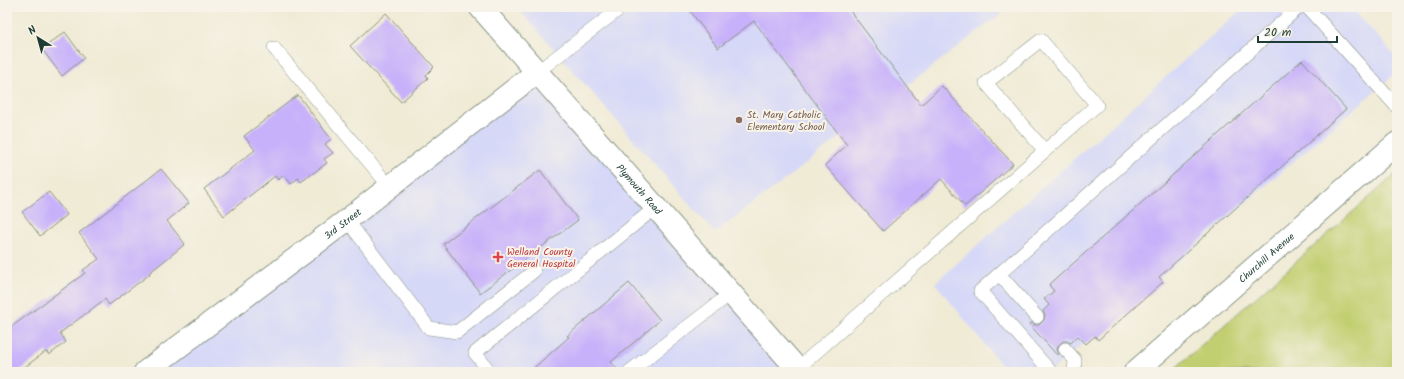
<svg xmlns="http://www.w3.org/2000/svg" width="1404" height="379" viewBox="0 0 1404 379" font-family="Kalam,sans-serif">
<rect width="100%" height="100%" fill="#f7f3e8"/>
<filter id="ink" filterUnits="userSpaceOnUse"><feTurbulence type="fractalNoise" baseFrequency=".025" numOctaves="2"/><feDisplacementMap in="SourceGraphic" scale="8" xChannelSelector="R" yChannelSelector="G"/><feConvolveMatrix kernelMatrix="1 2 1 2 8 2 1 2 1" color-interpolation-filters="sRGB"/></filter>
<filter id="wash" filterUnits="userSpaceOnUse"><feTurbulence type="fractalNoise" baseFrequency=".012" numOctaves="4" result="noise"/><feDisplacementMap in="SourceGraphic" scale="16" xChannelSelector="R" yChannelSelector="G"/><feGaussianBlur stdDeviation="0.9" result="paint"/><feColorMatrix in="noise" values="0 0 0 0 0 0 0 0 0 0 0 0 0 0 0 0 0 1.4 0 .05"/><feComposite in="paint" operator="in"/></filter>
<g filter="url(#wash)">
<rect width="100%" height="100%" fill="#f0ebd5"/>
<g fill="#d6d8f8">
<polygon points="517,7 1010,7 715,233"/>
<polygon points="1244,7 1351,7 1397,58 1397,72 1050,372 1007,372 935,283"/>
<polygon points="537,72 800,372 145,372"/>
</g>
<polygon fill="#c2cf71" stroke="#708652" points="1397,173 1397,372 1171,372"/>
<g id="blocks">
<g fill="#c7b1fa">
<polygon points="687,7 847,7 921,105 942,86 1013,164 965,206 941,179 883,231 825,165 847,145 754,21 718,48"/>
<polygon points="386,13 434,67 426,75 428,78 401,102 350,46"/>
<polygon points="65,32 84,58 62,76 42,49"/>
<polygon points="1302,60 1346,109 1159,277 1163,282 1098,340 1095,336 1086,344 1078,336 1071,343 1067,341 1063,341 1058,346 1057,350 1059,354 1057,355 1029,324 1031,323 1035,325 1039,325 1044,320 1045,316 1043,311 1049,305 1044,299 1054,291 1049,285"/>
<polygon points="298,95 331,139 325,144 333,153 324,159 327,163 301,182 298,178 291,184 284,175 278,180 275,176 224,216 204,189 255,150 244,136"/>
<polygon points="161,169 189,203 167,221 185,244 149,273 150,274 109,305 105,299 60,333 66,342 49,355 47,352 45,352 18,372 7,372 7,330 85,273 83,270 99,259 79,233"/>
<polygon points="540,170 578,220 480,293 443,244"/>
<polygon points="49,192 67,215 40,236 22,212"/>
<polygon points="629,283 660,320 611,362 620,372 529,372 569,337 567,336"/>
</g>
</g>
</g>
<g filter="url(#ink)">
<use href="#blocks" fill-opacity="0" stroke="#889484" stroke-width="1"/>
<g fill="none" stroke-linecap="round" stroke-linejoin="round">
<g stroke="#889484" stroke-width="14">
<g id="service">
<polyline points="1307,7 1397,107"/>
<polyline points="274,48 390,187"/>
<polyline points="537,72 622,7"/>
<polyline points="347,220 429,328 457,332 534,271"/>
<polyline points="999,274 1037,317"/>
<polyline points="1065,349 1075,360 1074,372"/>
<polyline points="797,369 1097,105 1041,40 986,83 1045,151"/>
<polyline points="490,372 475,353 655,208"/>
<polyline points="629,372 730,294"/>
<polyline points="1051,372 980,291 1299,7"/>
</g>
</g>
<g stroke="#889484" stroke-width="24">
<g id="minor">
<path id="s1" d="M145,372l202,-152 190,-148"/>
<path id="s2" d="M1135,372l262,-229"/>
</g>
</g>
<g stroke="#889484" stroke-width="24">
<g id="tertiary">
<path id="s3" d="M480,7l320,365"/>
</g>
</g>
<use href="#service" stroke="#fff" stroke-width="13"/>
<use href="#minor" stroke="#fff" stroke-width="22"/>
<use href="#tertiary" stroke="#fff" stroke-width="22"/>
</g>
</g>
<circle fill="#8d6e63" stroke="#f7f3e8" stroke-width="1.5" cx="739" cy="120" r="4"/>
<path fill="#e0444e" stroke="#f7f3e8" stroke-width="1.5" d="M496 251h4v4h4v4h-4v4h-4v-4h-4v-4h4z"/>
<g text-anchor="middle" stroke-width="4" stroke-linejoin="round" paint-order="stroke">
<g font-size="10" fill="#785e54" stroke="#f7f3e8" text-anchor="start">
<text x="747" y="118">St. Mary Catholic<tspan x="747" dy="12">Elementary School</tspan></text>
</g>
<g font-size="10" fill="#1f3d34" stroke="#f7f3e8">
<text dy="4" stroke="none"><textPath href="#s3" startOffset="242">Plymouth Road</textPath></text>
<text dy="4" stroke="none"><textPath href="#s1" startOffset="247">3rd Street</textPath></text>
<text dy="4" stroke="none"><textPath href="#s2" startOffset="174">Churchill Avenue</textPath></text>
</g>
<g font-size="10" fill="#be3a42" stroke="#f7f3e8" text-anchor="start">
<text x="507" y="255">Welland County<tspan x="507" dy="12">General Hospital</tspan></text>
</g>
</g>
<rect width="1404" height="379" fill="none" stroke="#f7f3e8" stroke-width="24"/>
<g transform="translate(38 38) rotate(323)" stroke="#f7f3e8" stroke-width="3" paint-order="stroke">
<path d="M0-3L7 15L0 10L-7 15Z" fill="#1f3d34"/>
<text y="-6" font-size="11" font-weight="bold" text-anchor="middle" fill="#1f3d34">N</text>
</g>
<path d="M1258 36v6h79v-6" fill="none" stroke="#1f3d34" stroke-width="2"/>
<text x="1264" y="36" font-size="12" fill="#1f3d34" stroke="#f7f3e8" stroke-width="3" paint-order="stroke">20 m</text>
</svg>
